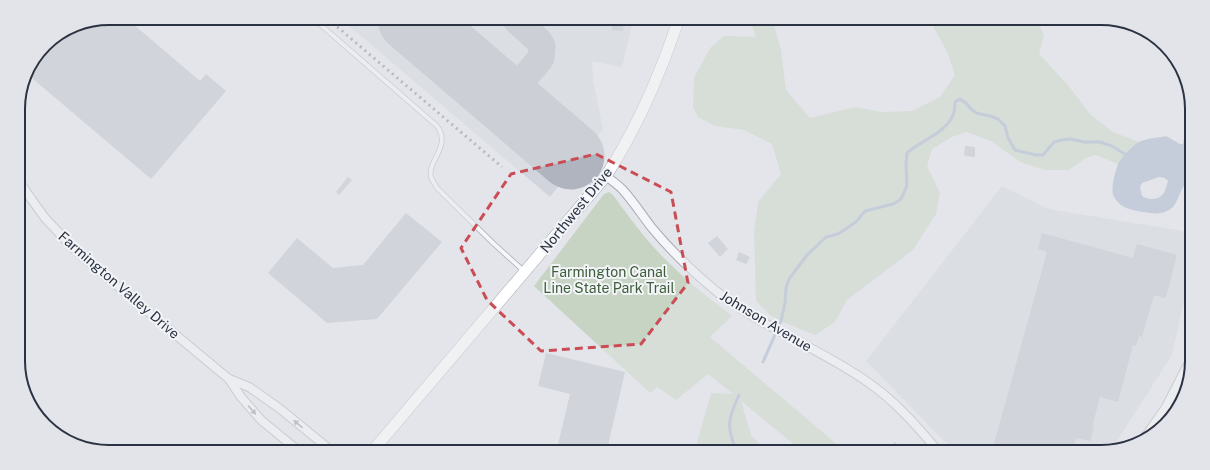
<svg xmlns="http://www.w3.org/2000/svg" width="1210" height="470" viewBox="0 0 1210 470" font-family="'Public Sans',sans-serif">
<rect width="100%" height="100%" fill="#e3e5ea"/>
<g fill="#d1d4dc">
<polygon points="341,19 633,21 622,67 592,61 593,80 603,129 550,197"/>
<polygon points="1002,186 1048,209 1189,232 1189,278 1172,355 1111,450 1107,452 954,451 866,361"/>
</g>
<g fill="#c7d4c4">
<polygon points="750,21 773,21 781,50 786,90 810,118 855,107 881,112 912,111 940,97 955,75 948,54 932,24 934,22 1038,22 1044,35 1039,54 1067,84 1091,115 1113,132 1139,142 1126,154 1118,164 1096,155 1086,158 1069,170 1045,170 1020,162 991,141 966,132 952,137 932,149 927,166 940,193 936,214 913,250 847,300 835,322 815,335 783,322 770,315 756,301 754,231 758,202 781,174 772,144 744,130 715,126 698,117 693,107 694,78 710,48 724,36 756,37"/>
<path d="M609,192l4,3c17,23 34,47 55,67 20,20 42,37 64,54l-22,21 135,114 -44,-1 -60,-49 10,34 14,15h-70l16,-57 22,1 -25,-20 -32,26 -19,-13 -7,6 -116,-107 70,-92z"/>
</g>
<path fill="#9fb0c9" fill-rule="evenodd" d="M1166,136l14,8h3l1,-5 2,-2 5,4 -1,39c-12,7 -10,26 -23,31 -8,4 -15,2 -24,1 -11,-2 -22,-3 -29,-15 -4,-7 1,-25 4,-33 3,-6 15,-19 21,-22 8,-4 19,-4 27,-6zM1159,177l6,1 3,3c-1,3 -2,7 -3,10 -4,9 -16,10 -23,5l-2,-9 2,-4z"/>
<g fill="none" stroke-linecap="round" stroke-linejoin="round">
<g stroke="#9fb0c9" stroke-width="3">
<path d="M763,362l18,-41 4,-18 1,-15 3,-9 18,-24 19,-18 12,-3 18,-12 9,-11 28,-7 7,-4 3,-5 4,-10 -1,-22 1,-10c13,-12 39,-20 46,-38 2,-4 2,-8 2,-13l5,-3 7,5 4,5 5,4 14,3 8,3 7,7 3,12 7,12 21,5h7l11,-13 7,-2 10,-1 13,3h16l12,4 16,10"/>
<path d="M736,450c-10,-24 -8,-31 3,-55"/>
</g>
<polyline stroke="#b0b4be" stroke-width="27" points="506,100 541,58 542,46 539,41 516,20"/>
<polyline stroke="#b0b4be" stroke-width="67" points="411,19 571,156"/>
</g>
<g fill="#babec7">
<polygon points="109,18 126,18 200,81 206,74 226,91 151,179 26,73 27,69 49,41 74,25"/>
<polygon points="613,20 624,21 623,31 612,30"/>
<polygon points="965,146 975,147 975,157 964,156"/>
<polygon points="348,177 352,180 339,195 336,192"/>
<polygon points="406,213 442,242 377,319 327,323 268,273 297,238 333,268 363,265"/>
<polygon points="1042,233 1133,258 1137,244 1177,255 1166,297 1165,298 1154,295 1142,337 1139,336 1136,346 1133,345 1118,402 1100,397 1092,427 1094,427 1090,441 1076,438 1073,452 992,451 1047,252 1038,249"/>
<polygon points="717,236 728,249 720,257 708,243"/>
<polygon points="739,252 750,257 746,264 736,260"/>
<polygon points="546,353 625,372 607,450 557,449 570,394 538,386"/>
<polygon points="895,442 905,451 892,451 889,448"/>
</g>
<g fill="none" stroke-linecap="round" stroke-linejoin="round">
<g stroke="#a8acb4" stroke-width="5.5">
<path id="service" d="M314,19l123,107c15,20 -10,35 -6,51 1,4 5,8 6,11l57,56 31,28"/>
</g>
<g stroke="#a8acb4" stroke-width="10">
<g id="minor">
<path d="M606,176c5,4 11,8 16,13 11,12 20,26 30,39 19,23 41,44 64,63 47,37 105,58 153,92 27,19 48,43 69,68"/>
<polyline points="19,181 32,200 45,218 73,248 89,262 141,306 229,379 241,397 261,420 295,448"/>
<polyline points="229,379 249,387 279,408 328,448"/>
<polyline points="1145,437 1166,407 1187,366"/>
</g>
</g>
<g stroke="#a8acb4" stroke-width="12">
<path id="secondary" d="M375,448l231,-272c31,-48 54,-101 72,-155"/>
</g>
<use href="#service" stroke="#f5f6f9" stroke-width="4"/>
<use href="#minor" stroke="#f5f6f9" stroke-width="8"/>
<use href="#secondary" stroke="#fff" stroke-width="11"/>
<polyline stroke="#7d8393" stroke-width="3" stroke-dasharray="2 4" stroke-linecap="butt" points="328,19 502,167"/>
</g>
<defs><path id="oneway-solid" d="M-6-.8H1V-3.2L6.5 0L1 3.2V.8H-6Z"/></defs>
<g fill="#90949e">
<use href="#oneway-solid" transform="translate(252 410) rotate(49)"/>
<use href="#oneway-solid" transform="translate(298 424) rotate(-140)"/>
</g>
<path d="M0 0H1210V470H0ZM596,154l75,38 17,91 -47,61 -100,7 -54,-51 -26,-52 50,-74z" fill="#e3e5ea" fill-opacity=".55" fill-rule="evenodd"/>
<path fill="none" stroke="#ca4d56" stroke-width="3" stroke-dasharray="8 5" stroke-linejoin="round" d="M596,154l75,38 17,91 -47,61 -100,7 -54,-51 -26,-52 50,-74z"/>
<g text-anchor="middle" stroke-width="4" stroke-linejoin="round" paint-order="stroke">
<g font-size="14" fill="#2b3242" stroke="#f2f4f8">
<text transform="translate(576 210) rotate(-51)" y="5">Northwest Drive</text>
<text transform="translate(119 285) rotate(41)" y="5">Farmington Valley Drive</text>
<text transform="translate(766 321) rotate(31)" y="5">Johnson Avenue</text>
</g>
<g font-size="14" fill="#3d5d39" stroke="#f2f4f8">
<text x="609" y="277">Farmington Canal<tspan x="609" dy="16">Line State Park Trail</tspan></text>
</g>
</g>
<path d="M0 0H1210V470H0ZM109 25H1101A84 84 0 0 1 1185 109V361A84 84 0 0 1 1101 445H109A84 84 0 0 1 25 361V109A84 84 0 0 1 109 25Z" fill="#e2e4e9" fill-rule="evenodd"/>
<path fill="none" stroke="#2b3242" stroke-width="2" d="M109 25H1101A84 84 0 0 1 1185 109V361A84 84 0 0 1 1101 445H109A84 84 0 0 1 25 361V109A84 84 0 0 1 109 25Z"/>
</svg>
